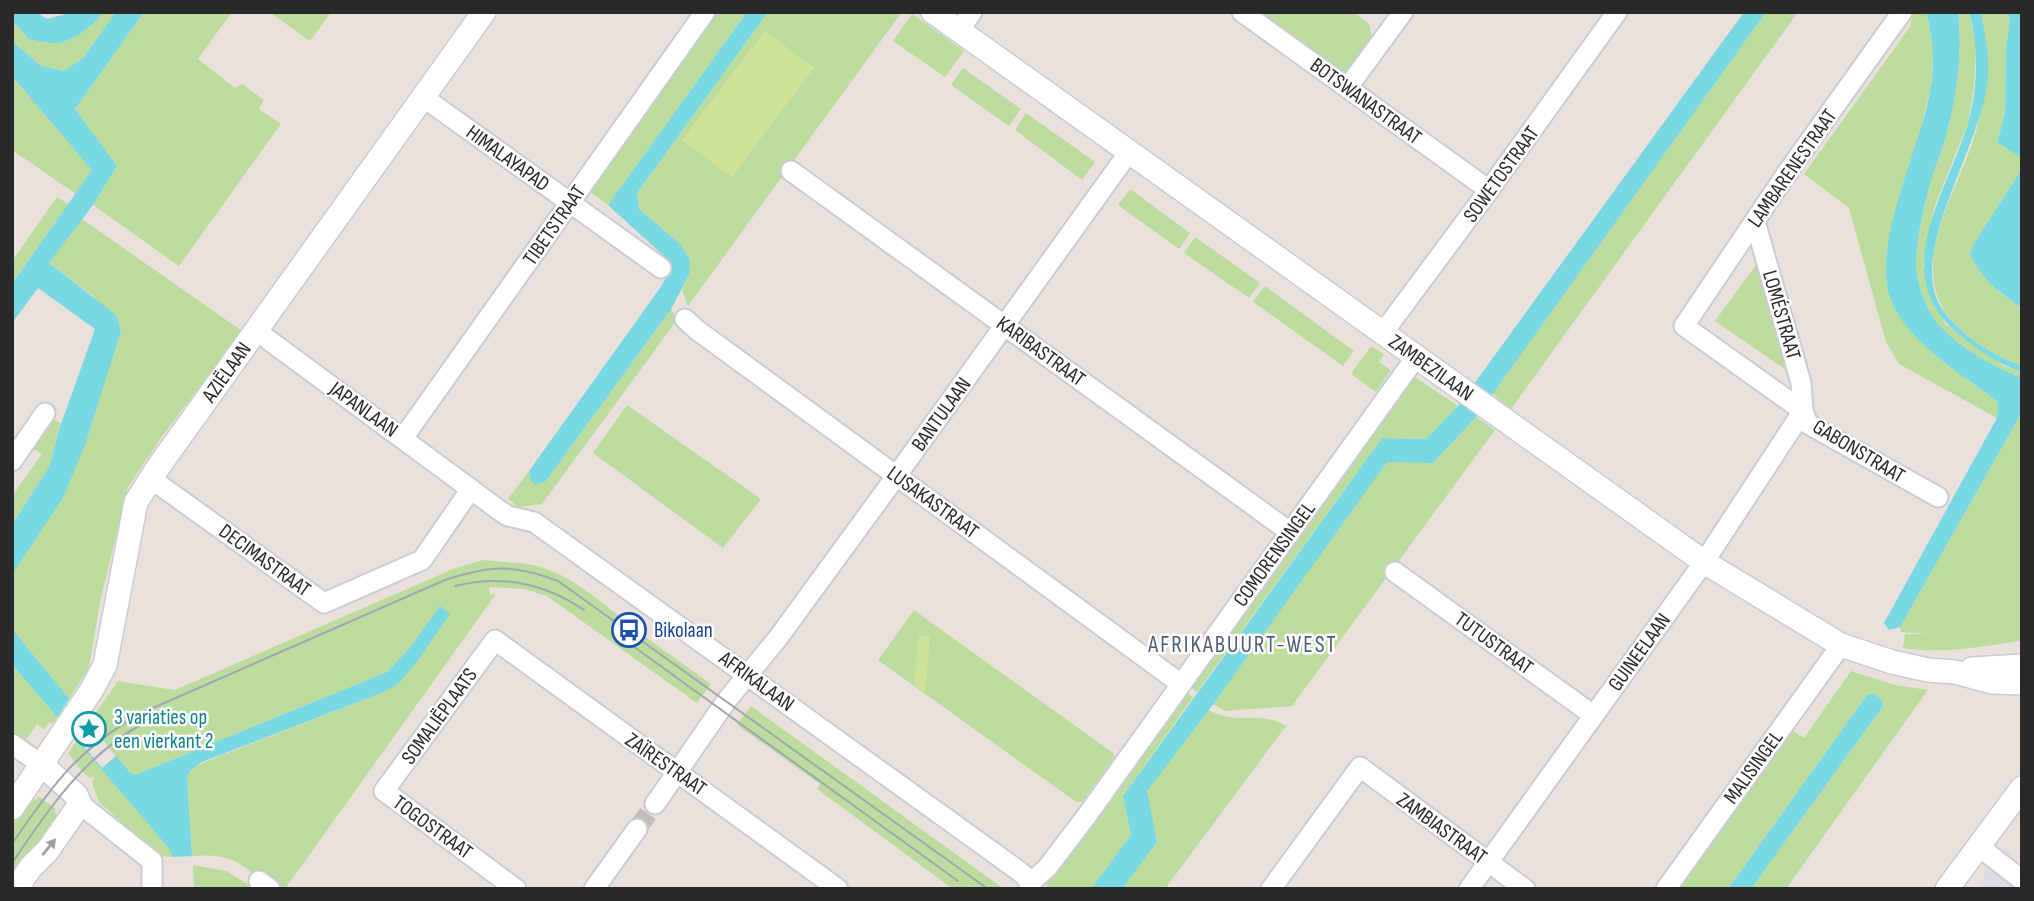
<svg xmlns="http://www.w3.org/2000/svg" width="2034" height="901" viewBox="0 0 2034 901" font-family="'Sofia Sans Condensed',sans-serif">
<rect width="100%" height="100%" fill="#eae1dc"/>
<polygon fill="#dddce3" points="2006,846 2014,862 2022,867 2022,889 1975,889"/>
<g fill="#bcdc9d">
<path d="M103,12h13l-33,46 -19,13 -23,-5 -29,-25v-21l17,19c9,2 20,5 28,4 17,-2 37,-17 46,-31z"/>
<polygon points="144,12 232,12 198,59 235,88 242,84 264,100 259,109 281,124 179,266 93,205 117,166 75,109"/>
<polygon points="269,12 331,12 310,41"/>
<polygon points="718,12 747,12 608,205 590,192"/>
<polygon points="768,12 902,12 688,306 682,290 689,275 679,243 639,209 637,193"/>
<polygon points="1255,12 1353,12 1369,24 1372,37 1343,78"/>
<polygon points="1766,12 1798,12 1511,409 1492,393"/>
<polygon points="1913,12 1926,12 1934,48 1931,87 1887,265 1970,382 1998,401 1997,418 1899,364 1886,342 1849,208 1804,174 1910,27"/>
<path d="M1958,12h11l1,4 6,32 -2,39 -6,36 -34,85 -11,58 22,58 59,42 18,6v6c-26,-10 -62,-30 -81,-51 -14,-14 -25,-44 -25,-64 1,-26 7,-53 14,-79 5,-19 14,-37 18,-56 10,-39 14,-76 10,-116z"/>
<path d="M1981,12h27l2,9 -4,26 -1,66 -8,28 25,17v11l-49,76 -3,9 29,38 23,16v58c-22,-8 -43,-20 -60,-35 -67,-60 0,-140 16,-207 2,-10 2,-22 2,-32 2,-27 5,-53 1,-80z"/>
<polygon points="912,14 964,51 945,77 893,41"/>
<polygon points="963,68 1021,109 1009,126 951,85"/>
<polygon points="12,76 93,170 76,194 12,150"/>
<polygon points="1026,113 1095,162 1082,180 1015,130"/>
<polygon points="1130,189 1190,233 1179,249 1118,205"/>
<polygon points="57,197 68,204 12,284 12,261"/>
<polygon points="82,219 242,331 163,435 128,487 100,602 89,668 69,699 12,629 12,575 63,498 121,331 95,298 49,263"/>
<polygon points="1195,237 1260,283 1249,298 1184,253"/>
<polygon points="1758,262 1789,372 1715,321"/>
<polygon points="1265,286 1354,351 1343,366 1253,302"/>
<polygon points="671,309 677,320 542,504 518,507 508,499 529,471 531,481 546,481"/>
<polygon points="1371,346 1384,354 1379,362 1391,370 1376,392 1351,374"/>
<polygon points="1409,373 1458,406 1426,439 1382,438 1197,692 1187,685"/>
<polygon points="627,405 761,499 723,548 593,453"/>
<path d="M2022,412v228c-38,7 -80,14 -119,8l2,-14h23l-27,-2 -1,-5z"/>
<polygon points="50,416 61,424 49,467 12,525 12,496 42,454 29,446"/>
<polygon points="1476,417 1495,430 1292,706 1225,711 1213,704 1387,461 1433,463"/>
<path d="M482,560c19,2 37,2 55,6 32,8 60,33 85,52v2l89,64 -14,19 -150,-107 -23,-7 -35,-2 1,8 6,-1 -211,295c-18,0 -33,-19 -49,-27 -14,-7 -29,-7 -44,-6l-5,-77 3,-8 12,-8 182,-71c34,-21 41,-50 56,-85l-31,42 -22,23 -252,103 -33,-7 65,78 6,11 -13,-1 -61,-54 -7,-19 2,-7 -4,2 -7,-5 -15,-20 50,-72 57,9 278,-121z"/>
<polygon points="914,610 1113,753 1114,758 1082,802 1076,802 878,660"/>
<polygon points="12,664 58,716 52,724 49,722 44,729 37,724 26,740 12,731"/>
<polygon points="1851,671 1895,685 1928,690 1786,889 1751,889 1883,706 1874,694 1867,695 1728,889 1684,889 1680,885 1790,729 1804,738"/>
<polygon points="1184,690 1193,697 1123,796 1131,835 1091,889 1049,889 1045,882"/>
<polygon points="751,706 1004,889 953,889 817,789 820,784 737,725"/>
<path d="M1209,710c27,16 53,0 77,16l-121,163h-43l35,-47 -11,-51z"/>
<polygon points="38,796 56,809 54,812 61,817 12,879 12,824 31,797 36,800"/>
<polygon points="193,865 226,871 256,889 194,889"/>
</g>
<g fill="#cfe299">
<polygon points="765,31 814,68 732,177 682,140"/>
<polygon points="919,635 930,637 925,693 914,685"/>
</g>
<g fill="#77d7e3">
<path d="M12,12h24l11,7 26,-7h30c-9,14 -29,29 -46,31 -8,1 -19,-2 -28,-4l-17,-19z"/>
<polygon points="116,12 144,12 75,109 117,166 93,205 49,263 116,315 121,331 85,445 63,498 12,575 12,525 49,467 61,424 95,329 38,288 12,323 12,284 92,170 12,76 12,41 41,66 64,71 83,58"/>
<polygon points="747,12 768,12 637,193 639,209 679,243 690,260 689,275 671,309 546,481 536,485 531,481 529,471 660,288 672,268 665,257 608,205"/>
<polygon points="1744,12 1766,12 1476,417 1433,463 1387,462 1209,710 1147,791 1157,842 1122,889 1091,889 1131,835 1123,796 1382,438 1426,439 1458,406"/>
<path d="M1926,12h32c4,40 0,77 -10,116 -4,19 -13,37 -18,56 -7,26 -13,53 -14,79 0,20 11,50 25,64 19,21 55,41 81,51v34l-122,215 -11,3 -5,-7 113,-205 1,-16c-31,-24 -66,-45 -91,-75 -6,-8 -16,-23 -18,-33 -15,-60 33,-147 42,-208 4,-26 2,-49 -5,-74z"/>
<path d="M1969,12h12c3,20 9,44 7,64 -4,65 -73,162 -52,221 5,13 16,25 26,34 17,15 38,27 60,35v6c-22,-7 -41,-20 -60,-35 -78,-61 -15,-142 6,-214 10,-35 11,-76 1,-111z"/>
<polygon points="2008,12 2022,12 2022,158 1997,142 2005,113 2006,47 2010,21"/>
<path d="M2022,169v139c-22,-15 -41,-29 -52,-54l3,-9z"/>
<polygon points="440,606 450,614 416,663 399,683 384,692 202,762 190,771 187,779 192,856 173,857 167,846 12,664 12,629 130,773 135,775 387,672 409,649"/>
<polygon points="1874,694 1881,699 1883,706 1751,889 1728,889 1867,695"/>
</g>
<polygon fill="#eae1dc" points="69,699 116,756 102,768 58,716"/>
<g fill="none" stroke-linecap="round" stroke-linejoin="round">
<polyline stroke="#c3bcb8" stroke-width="19" stroke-dasharray="19 10" stroke-linecap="butt" points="637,829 655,804"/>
<g stroke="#c7ccd5" stroke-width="23">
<g id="minor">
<polyline points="1242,12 1489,190"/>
<polyline points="1902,12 1789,170 1684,326 1803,411 1808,424 1938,497"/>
<polyline points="959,31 972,12"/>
<polyline points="1348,87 1403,12"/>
<polyline points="423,97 661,268"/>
<polyline points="791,171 1290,532"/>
<polyline points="685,319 697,330 1181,684"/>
<polyline points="255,330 499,510 508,516 534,522 1019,871 1026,877 1032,889"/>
<polyline points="1382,334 1489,190 1617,12"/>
<polyline points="403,438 705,12"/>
<polyline points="12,461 45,413"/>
<polyline points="150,478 324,603 422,560 471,489"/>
<polyline points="1395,572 1593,715"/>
<polyline points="12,744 42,765"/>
<polyline points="80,804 152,861 152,889"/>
<polyline points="655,804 727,700 778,638 897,475 1129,152"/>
<polyline points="1978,846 2022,880"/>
<polyline points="259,881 270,889"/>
<polyline points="1030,883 1047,868 1088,814 1416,357"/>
<polyline points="516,889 384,791 495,640 838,889"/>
<polyline points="594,889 637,829"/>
<polyline points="1271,889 1360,767 1525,889"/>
<polyline points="1469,889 1704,562 1803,411 1801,383 1755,221"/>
<polyline points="1666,889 1841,645"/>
</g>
</g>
<g stroke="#c7ccd5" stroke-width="26">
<g id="tertiary">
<path id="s1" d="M933,12l771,550 137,83 51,17 36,8 27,2 37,10 30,1"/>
<polyline points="1972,669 2022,666"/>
<path id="s2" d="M12,808l79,-117 14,-26 31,-163 23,-36 325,-454"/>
<polyline points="16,889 31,867 48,850 80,804 76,795 42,765"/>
<polyline points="1947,889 2022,788"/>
</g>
</g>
<use href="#minor" stroke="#fff" stroke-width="19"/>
<use href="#tertiary" stroke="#fff" stroke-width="23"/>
<g stroke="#9fa5b1" stroke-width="2">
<path d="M455,586c47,-12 89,-3 129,24"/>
<polyline points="626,641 958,881"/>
<path d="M12,844c40,-59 69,-99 134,-133l299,-131c46,-15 68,-16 113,1l430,308"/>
<path d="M12,863c37,-55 73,-108 132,-140"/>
</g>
</g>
<defs><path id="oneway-solid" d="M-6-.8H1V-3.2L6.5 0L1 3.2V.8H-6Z" transform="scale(1.75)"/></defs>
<use fill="#9f9f9f" href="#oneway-solid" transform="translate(49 847) rotate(-51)"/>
<defs>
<g id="bus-ring" transform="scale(1.75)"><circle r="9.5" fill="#fff" stroke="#1a4fb4" stroke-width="1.5"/><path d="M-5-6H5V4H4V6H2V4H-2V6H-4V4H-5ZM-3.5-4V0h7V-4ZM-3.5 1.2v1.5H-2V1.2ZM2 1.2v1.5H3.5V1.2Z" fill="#1a4fb4"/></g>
<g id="sight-ring" transform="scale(1.75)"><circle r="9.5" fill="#fff" stroke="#0f9aa8" stroke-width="1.5"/><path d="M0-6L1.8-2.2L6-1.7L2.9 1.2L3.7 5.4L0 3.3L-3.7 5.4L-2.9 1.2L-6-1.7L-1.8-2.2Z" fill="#0f9aa8"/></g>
</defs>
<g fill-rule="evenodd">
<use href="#bus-ring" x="629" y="630"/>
<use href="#sight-ring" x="89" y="729"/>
</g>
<g text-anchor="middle" stroke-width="5" stroke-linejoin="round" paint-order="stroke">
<g font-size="21" fill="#292929" stroke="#fff">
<text transform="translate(1366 101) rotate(36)" y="7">BOTSWANASTRAAT</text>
<text transform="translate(508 158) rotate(36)" y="7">HIMALAYAPAD</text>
<text transform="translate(1792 168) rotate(-55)" y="7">LAMBARENESTRAAT</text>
<text transform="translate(1501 174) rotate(-54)" y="7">SOWETOSTRAAT</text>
<text transform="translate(554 225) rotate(-55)" y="7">TIBETSTRAAT</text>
<text transform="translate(1782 315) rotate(74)" y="7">LOMÉSTRAAT</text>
<text transform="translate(1041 351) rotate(36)" y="7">KARIBASTRAAT</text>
<text dy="7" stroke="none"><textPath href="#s1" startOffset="612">ZAMBEZILAAN</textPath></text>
<text dy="7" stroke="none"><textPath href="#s2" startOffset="495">AZIËLAAN</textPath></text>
<text transform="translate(364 409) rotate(36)" y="7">JAPANLAAN</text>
<text transform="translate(941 414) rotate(-54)" y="7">BANTULAAN</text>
<text transform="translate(1859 451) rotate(31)" y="7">GABONSTRAAT</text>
<text transform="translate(933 502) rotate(36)" y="7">LUSAKASTRAAT</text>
<text transform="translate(1274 554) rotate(-54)" y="7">COMORENSINGEL</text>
<text transform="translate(265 560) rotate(36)" y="7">DECIMASTRAAT</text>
<text transform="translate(1494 643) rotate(36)" y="7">TUTUSTRAAT</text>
<text transform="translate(1639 652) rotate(-54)" y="7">GUINEELAAN</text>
<text transform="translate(757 681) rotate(36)" y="7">AFRIKALAAN</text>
<text transform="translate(439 716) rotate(-54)" y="7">SOMALIËPLAATS</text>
<text transform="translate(666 764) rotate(35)" y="7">ZAÏRESTRAAT</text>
<text transform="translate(1753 767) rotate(-54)" y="7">MALISINGEL</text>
<text transform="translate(433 827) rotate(36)" y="7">TOGOSTRAAT</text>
<text transform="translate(1442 828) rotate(36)" y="7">ZAMBIASTRAAT</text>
</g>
<g font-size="21" fill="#164399" stroke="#fff" text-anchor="start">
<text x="654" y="637">Bikolaan</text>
</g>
<g font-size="21" fill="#0d838f" stroke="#fff" text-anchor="start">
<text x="114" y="724">3 variaties op<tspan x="114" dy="24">een vierkant 2</tspan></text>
</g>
<g font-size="23" letter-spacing="2" fill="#4d5b75" stroke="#fff">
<text x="1243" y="652">AFRIKABUURT-WEST</text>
</g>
</g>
<rect width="2034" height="901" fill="none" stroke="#292929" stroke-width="28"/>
</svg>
